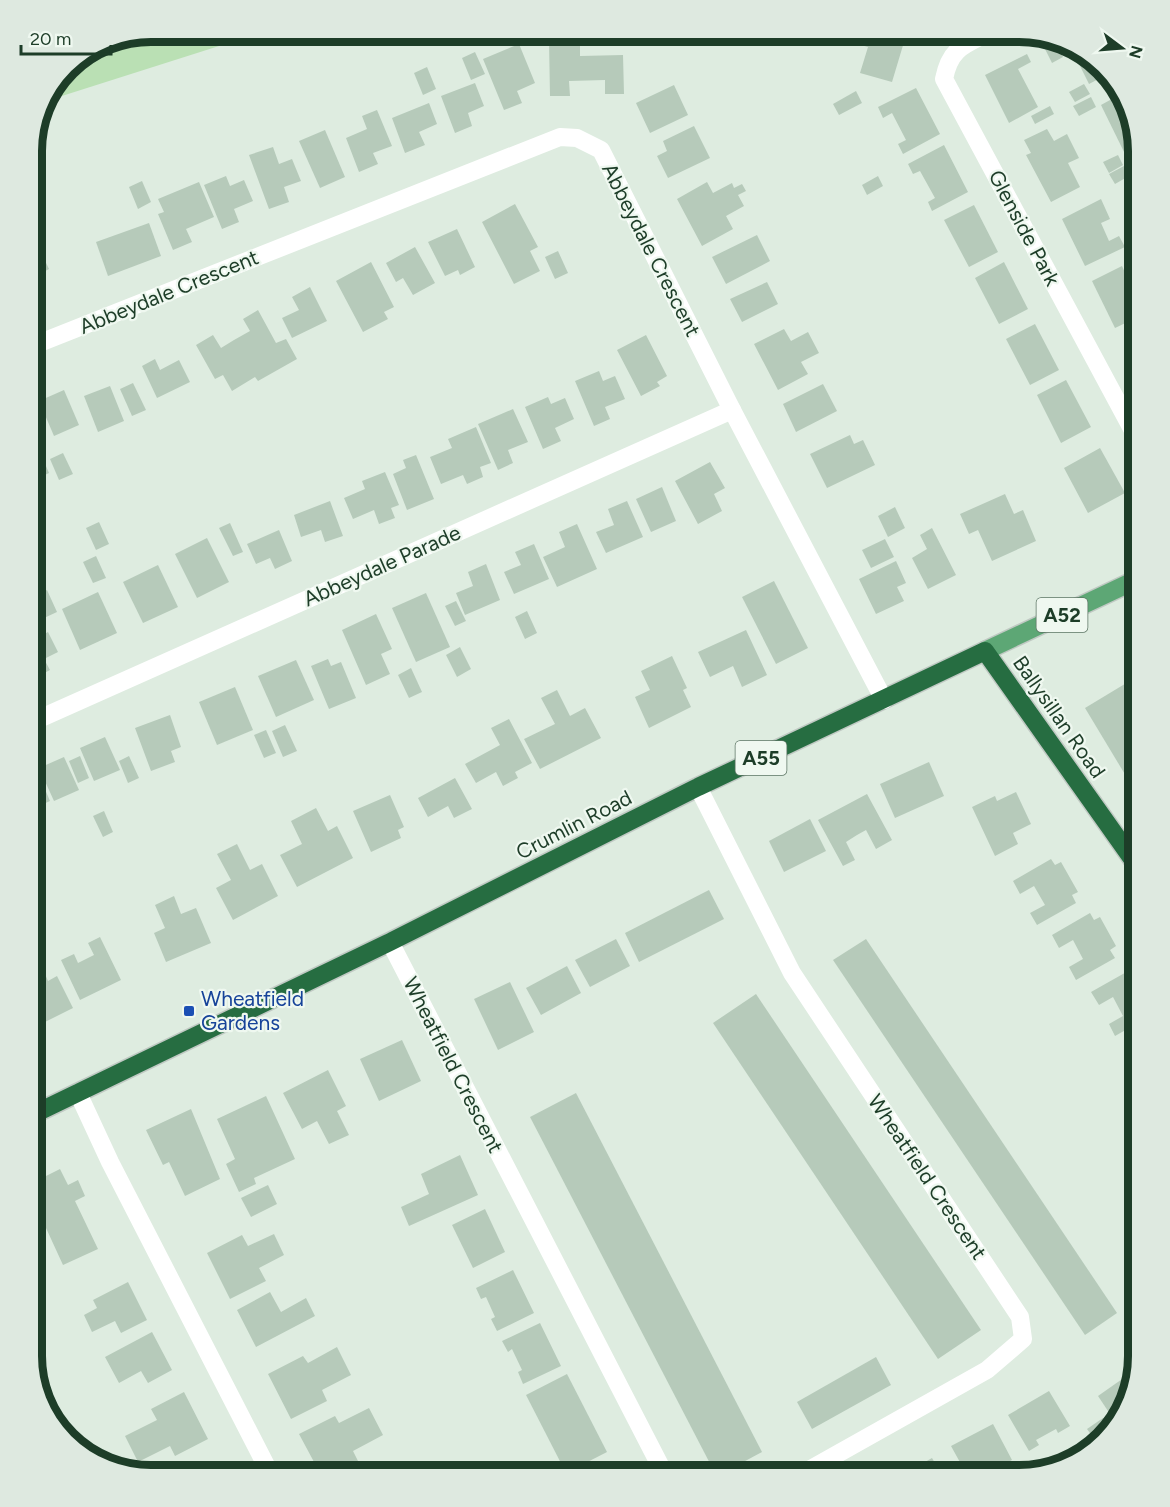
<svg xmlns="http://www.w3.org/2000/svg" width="1170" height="1507" viewBox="0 0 1170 1507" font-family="Figtree,sans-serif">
<rect width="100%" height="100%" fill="#deece0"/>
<polygon fill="#bae0b4" points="151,32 263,32 43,102 72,61 105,40"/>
<g fill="#b6caba">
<polygon points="853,32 907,32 892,82 860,73 868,47 850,42"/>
<polygon points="549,40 580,40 580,56 623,55 624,94 605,94 605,80 569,81 570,96 550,96"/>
<polygon points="1054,40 1063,57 1052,63 1043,45"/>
<polygon points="519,44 535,83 517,91 522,103 504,110 483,59"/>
<polygon points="1069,44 1079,48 1108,74 1089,84"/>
<polygon points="475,52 485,74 471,80 462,58"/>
<polygon points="1027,54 1031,62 1018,69 1038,107 1009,123 985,75"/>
<polygon points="427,67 436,89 423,95 414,73"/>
<polygon points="475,83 484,106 468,113 472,126 455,133 441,96"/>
<polygon points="1084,84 1090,94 1075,102 1069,92"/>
<polygon points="674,85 688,115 650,133 636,103"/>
<polygon points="916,88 940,134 903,154 898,144 906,140 892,113 883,118 878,107"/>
<polygon points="856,91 862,103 839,115 833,104"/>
<polygon points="1121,94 1137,145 1124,152 1101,105"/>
<polygon points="1091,97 1096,107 1079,116 1073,106"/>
<polygon points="429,103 437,124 419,132 425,145 405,153 392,118"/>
<polygon points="1050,106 1054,114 1035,124 1031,116"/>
<polygon points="377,110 392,146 373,153 378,164 359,172 346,138 367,129 362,116"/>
<polygon points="694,126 710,158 668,178 657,156 667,151 663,141"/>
<polygon points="1047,129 1054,141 1067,134 1079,158 1068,163 1080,187 1051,202 1026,155 1031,153 1024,140"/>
<polygon points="325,130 345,177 320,188 299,141"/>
<polygon points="944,145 968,192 932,211 928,202 935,198 920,171 913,174 908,164"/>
<polygon points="273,147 279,164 292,159 301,181 284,187 289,202 269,209 249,155"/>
<polygon points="1118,155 1123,165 1109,173 1103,162"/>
<polygon points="1124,166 1129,176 1115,184 1109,174"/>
<polygon points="226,176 230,186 244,180 253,201 234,209 239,222 222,229 204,185"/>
<polygon points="878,176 883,186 867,195 862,185"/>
<polygon points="142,181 151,202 138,209 129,187"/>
<polygon points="199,182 214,217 186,229 192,242 173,250 158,214 164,212 158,199"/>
<polygon points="707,182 713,193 732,183 734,188 742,184 746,191 738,195 744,206 726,216 733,229 702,246 677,199"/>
<polygon points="1101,199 1110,219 1101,223 1109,241 1119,236 1125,247 1085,266 1062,219"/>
<polygon points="515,204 538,247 530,251 540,271 514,284 482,222"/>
<polygon points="974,205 998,252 969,267 944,220"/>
<polygon points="149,223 161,256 108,276 96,242"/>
<polygon points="457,229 475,267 460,275 458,270 445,276 428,242"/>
<polygon points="32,234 49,269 32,278"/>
<polygon points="757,235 770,261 726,284 712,257"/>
<polygon points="415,247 435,283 413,295 403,278 396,282 386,263"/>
<polygon points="558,251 568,273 555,279 545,257"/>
<polygon points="371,262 394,307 384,312 388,319 363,332 336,281"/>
<polygon points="1004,262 1028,309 999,324 975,278"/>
<polygon points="1122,266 1138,301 1138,317 1115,328 1092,281"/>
<polygon points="767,282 778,304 742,322 730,299"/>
<polygon points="310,287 327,321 292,338 282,318 299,310 292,297"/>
<polygon points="258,310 276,343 286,339 297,359 258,381 255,377 232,391 223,375 215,379 196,345 213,335 221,348 234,340 250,331 243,319"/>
<polygon points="1035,324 1059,370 1030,385 1006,339"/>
<polygon points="784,329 791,341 808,332 819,353 801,362 808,374 778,390 754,344"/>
<polygon points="646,335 667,376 657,382 660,386 641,396 617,350"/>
<polygon points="1138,337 1138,372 1125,344"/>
<polygon points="155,359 160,370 179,360 190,382 157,398 142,366"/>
<polygon points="599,371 603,381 615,376 625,399 605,407 610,419 594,426 575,381"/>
<polygon points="1066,380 1091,427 1061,443 1037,395"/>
<polygon points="133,383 146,410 132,416 120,389"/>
<polygon points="823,384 837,411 796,432 783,404"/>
<polygon points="110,386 124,421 98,432 84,396"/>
<polygon points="64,390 79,425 54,436 39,401"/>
<polygon points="548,397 551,404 565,398 574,419 555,428 561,441 543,449 525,407"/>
<polygon points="513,409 528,442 508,450 513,463 498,470 478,424"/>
<polygon points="476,427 491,463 480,467 483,477 467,484 463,475 441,484 430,457 452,448 448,439"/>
<polygon points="32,434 49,473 32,481"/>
<polygon points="850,435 854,444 863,440 875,465 827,488 810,454"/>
<polygon points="1100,448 1125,493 1088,513 1064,468"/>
<polygon points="63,453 73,474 59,480 50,459"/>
<polygon points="416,455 434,499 407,510 393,474 406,468 403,460"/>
<polygon points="710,462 725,488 714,494 722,511 698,524 675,481"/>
<polygon points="385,472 399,505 391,508 395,518 379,524 374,510 353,519 344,498 365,489 362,481"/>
<polygon points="662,487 676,521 651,532 636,499"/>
<polygon points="1005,494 1014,514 1023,510 1036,541 992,561 978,530 969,534 960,514"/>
<polygon points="330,501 343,536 325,542 321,530 301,537 294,515"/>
<polygon points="627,501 643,537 606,553 596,532 614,525 608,509"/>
<polygon points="895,507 905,528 888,537 878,516"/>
<polygon points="99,522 109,544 96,550 86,528"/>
<polygon points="230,523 243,552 233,556 219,528"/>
<polygon points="577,524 597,569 557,587 543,557 565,547 559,532"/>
<polygon points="932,528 956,575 928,589 912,558 927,549 920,535"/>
<polygon points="279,530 292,561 275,569 270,558 256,564 247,544"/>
<polygon points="207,538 229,582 197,598 175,554"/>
<polygon points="885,539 894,557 871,568 862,550"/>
<polygon points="534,544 549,579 514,594 504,572 521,565 515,552"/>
<polygon points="96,556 106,578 93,583 83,562"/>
<polygon points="896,561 906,583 897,587 904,601 876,614 859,579"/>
<polygon points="486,564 500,600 465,615 456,593 473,586 468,572"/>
<polygon points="158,565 178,607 143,623 123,582"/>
<polygon points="774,581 808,648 776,664 742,597"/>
<polygon points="47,590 57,612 44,618 34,596"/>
<polygon points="98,592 117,633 80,650 62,609"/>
<polygon points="426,593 450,647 416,662 392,608"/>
<polygon points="456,601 466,621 455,626 445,606"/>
<polygon points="527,611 537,633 525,639 515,617"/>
<polygon points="376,614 392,649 381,654 390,674 366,685 342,630"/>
<polygon points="746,630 767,675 742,687 733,666 710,677 698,652"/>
<polygon points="48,632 58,652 44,659 50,670 33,679 32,641"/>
<polygon points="460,647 471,669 457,677 446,655"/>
<polygon points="672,656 687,688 683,690 691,707 649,728 635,697 650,690 641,671"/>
<polygon points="328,659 331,666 341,662 356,698 329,709 311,666"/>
<polygon points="296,660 314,700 276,717 258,676"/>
<polygon points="411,668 422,692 409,698 398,675"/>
<polygon points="1138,676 1138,796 1085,708"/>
<polygon points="235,687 253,730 217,745 199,702"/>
<polygon points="557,690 570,716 585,708 601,738 540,769 524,739 555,724 541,698"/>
<polygon points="170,715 181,747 171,751 175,762 151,771 135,728"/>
<polygon points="509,719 532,763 515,772 518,778 503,786 496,772 476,783 465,764 500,745 491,728"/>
<polygon points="285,725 297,751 283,757 272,731"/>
<polygon points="266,730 276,753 264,758 254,735"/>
<polygon points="105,737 120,770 94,781 80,748"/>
<polygon points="80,756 89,778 78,783 69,761"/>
<polygon points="129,756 139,778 128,783 119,761"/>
<polygon points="64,757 79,790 54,801 39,768"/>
<polygon points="929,762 944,796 895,818 880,784"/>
<polygon points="455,778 472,809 454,818 448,806 428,817 418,798"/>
<polygon points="41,780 50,801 39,806 32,783"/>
<polygon points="1016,792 1031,824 1013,833 1018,844 995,856 972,807 995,796 997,801"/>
<polygon points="867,794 892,840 876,849 866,830 857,835 846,842 855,860 843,866 818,820"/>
<polygon points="390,795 404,827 398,830 401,838 371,852 353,811"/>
<polygon points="316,808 328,831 337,826 353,858 297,887 280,855 302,844 291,821"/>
<polygon points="104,811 113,832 103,837 93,816"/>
<polygon points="810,819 826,851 784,872 769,841"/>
<polygon points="237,844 250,870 262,864 278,896 233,920 216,888 231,880 217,854"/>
<polygon points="1051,859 1055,865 1061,862 1078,892 1072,895 1076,903 1037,925 1030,913 1045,905 1034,886 1020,894 1013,881"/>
<polygon points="709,890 724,919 639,962 625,933"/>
<polygon points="174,896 181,914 196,908 211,943 166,962 154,933 165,928 155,905"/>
<polygon points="1090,913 1094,920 1100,917 1116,946 1110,950 1115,958 1076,980 1069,967 1083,959 1073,940 1059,948 1052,935"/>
<polygon points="100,937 121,980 80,1000 61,960 74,954 78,963 94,955 88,943"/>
<polygon points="616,939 630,966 590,987 575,960"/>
<polygon points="866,939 1117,1313 1085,1335 833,960"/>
<polygon points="41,965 48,981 57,976 73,1008 35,1027 32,1019 32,970"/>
<polygon points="567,966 581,993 541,1015 526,988"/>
<polygon points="1130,970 1134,976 1138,974 1138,1023 1115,1036 1109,1024 1123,1016 1113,997 1099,1005 1091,992"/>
<polygon points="510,982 534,1032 498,1050 474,999"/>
<polygon points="756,994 981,1330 938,1359 713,1023"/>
<polygon points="402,1040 421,1081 379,1101 360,1059"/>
<polygon points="328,1070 346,1106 337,1111 349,1135 329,1144 317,1121 302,1129 283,1093"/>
<polygon points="576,1093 762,1452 719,1475 716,1475 530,1117"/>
<polygon points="266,1096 295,1159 254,1178 256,1184 239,1192 226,1164 235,1159 217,1119"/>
<polygon points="191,1109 220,1179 185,1196 169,1162 163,1165 146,1130"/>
<polygon points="460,1155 478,1195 409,1226 401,1207 429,1194 421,1174"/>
<polygon points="60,1169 68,1185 78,1180 85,1196 75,1201 98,1249 63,1265 46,1228 32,1235 32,1183"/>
<polygon points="268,1185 277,1204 251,1217 241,1198"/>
<polygon points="485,1209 505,1252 473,1268 452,1225"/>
<polygon points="274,1234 284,1255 259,1268 266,1281 230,1299 207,1253 242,1235 248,1246"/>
<polygon points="513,1270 534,1313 497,1331 491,1319 495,1317 486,1297 481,1299 476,1288"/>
<polygon points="128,1282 147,1320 121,1333 115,1321 92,1332 84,1315 97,1308 93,1300"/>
<polygon points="270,1292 281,1312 306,1298 315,1316 256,1347 237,1310"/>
<polygon points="540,1323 561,1366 523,1384 518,1372 522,1370 512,1349 508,1352 502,1341"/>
<polygon points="152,1332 172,1370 148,1383 141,1371 119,1383 105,1357"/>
<polygon points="337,1347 351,1375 322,1390 327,1401 291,1419 268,1374 303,1356 308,1363"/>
<polygon points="876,1357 891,1385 812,1429 797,1402"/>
<polygon points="1135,1370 1123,1416 1116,1423 1098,1396"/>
<polygon points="567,1374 607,1452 566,1473 526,1395"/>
<polygon points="1049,1391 1070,1426 1058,1433 1056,1429 1036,1440 1039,1445 1029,1451 1008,1415"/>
<polygon points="184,1392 208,1439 175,1456 170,1446 138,1462 125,1436 157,1420 151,1409"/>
<polygon points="369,1408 383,1435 353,1451 358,1461 330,1475 321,1475 299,1434 335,1416 339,1423"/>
<polygon points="1103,1418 1111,1428 1097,1443 1087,1429"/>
<polygon points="993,1424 1012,1460 1000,1466 998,1462 978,1473 980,1475 967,1475 951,1446"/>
<polygon points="932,1458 942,1475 903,1475 911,1470"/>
<polygon points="612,1461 619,1475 583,1475"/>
<polygon points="388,1467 393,1475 371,1475"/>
</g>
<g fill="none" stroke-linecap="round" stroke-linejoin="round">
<g stroke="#c0c9c3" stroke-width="21">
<polyline id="major" points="985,651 1138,579"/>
</g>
<g stroke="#c0c9c3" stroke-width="21">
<polyline id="highway" points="32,1115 390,942 698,787 985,651 1138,867"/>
</g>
<g stroke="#fff" stroke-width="18">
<path d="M990,32c-26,13 -40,16 -46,47l194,361"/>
<polyline points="32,346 560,137 577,138 601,150 732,410 884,700"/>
<polyline points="32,722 732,410"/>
<polyline points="698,787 792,973 1020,1317 1023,1339 987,1370 800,1475"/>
<polyline points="390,942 665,1475"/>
<polyline points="78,1093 110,1162 271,1475"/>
</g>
<use href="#major" stroke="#5da775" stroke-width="18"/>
<use href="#highway" stroke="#266d41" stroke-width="18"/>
</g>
<rect fill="#1a4fb4" stroke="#eff8f0" stroke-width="2" x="183" y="1005" width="12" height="12" rx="3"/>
<g text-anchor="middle" stroke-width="4.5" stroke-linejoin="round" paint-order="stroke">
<g fill="#eff8f0" stroke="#5c7564" stroke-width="1.5">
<rect x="1036.5" y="598" width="51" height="34" rx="4.5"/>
<rect x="735.5" y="741" width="51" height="34" rx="4.5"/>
</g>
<g font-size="20" font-weight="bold" fill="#1d3d28">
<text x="1062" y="622">A52</text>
<text x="761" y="765">A55</text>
</g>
<g font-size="21" fill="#1d3d28" stroke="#eff8f0">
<text transform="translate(1024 228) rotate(62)" y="7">Glenside Park</text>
<text transform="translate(651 250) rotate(63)" y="7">Abbeydale Crescent</text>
<text transform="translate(169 292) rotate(-22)" y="7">Abbeydale Crescent</text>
<text transform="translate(382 566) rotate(-24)" y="7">Abbeydale Parade</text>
<text transform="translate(1059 717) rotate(55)" y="7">Ballysillan Road</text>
<text transform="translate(574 825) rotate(-27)" y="7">Crumlin Road</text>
<text transform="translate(453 1065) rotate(63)" y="7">Wheatfield Crescent</text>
<text transform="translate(927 1177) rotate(56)" y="7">Wheatfield Crescent</text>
</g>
<g font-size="21" fill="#164399" stroke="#eff8f0" text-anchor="start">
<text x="201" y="1006">Wheatfield<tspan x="201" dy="24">Gardens</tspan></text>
</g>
</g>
<path d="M0 0H1170V1507H0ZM151 42H1019A109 109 0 0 1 1128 151V1356A109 109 0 0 1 1019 1465H151A109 109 0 0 1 42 1356V151A109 109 0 0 1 151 42Z" fill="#dee9e0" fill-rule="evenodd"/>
<path fill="none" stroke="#1d3d28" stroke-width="8" d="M151 42H1019A109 109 0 0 1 1128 151V1356A109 109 0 0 1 1019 1465H151A109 109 0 0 1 42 1356V151A109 109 0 0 1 151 42Z"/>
<g transform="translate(1122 48) rotate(106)" stroke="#eff8f0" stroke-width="4.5" paint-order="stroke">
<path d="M0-4.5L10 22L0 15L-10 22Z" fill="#1d3d28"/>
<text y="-9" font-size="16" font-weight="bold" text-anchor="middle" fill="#1d3d28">N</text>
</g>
<path d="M21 45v9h90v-9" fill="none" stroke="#1d3d28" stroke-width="3"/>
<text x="30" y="45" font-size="18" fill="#1d3d28" stroke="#eff8f0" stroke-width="4.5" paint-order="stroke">20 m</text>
</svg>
